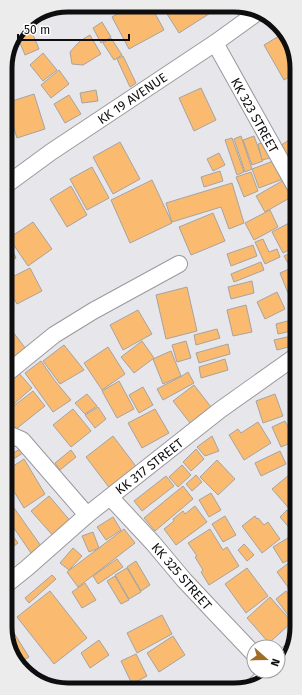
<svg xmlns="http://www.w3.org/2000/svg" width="302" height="695" viewBox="0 0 302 695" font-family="'Fira Sans',sans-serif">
<rect width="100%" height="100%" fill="#e6e6eb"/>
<g fill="#fabb70" stroke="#a7a39f">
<polygon points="133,5 151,6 164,30 129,49 112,17"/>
<polygon points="162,6 212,6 215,10 179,33"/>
<polygon points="102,22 111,37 101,43 93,28"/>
<polygon points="31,30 39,49 25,55 18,38 19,35"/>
<polygon points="284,33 295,51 295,74 284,80 264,45"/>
<polygon points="90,35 101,54 83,65 72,64 70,52 80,41"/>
<polygon points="111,38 122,55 114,60 103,43"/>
<polygon points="43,53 57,70 43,81 30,65"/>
<polygon points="123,56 136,83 130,87 117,59"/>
<polygon points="5,69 7,69 12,74 12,81 8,87 5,88"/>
<polygon points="59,70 69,84 51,98 41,85"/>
<polygon points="201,88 216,120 194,131 179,98"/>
<polygon points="96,90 98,101 82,103 80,93"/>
<polygon points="295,91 295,102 290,94"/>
<polygon points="34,94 45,129 17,138 6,103"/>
<polygon points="69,95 81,114 65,123 54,104"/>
<polygon points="241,136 252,169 245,172 234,139"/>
<polygon points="254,136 263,161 252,165 243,140"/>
<polygon points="295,136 295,164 293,166 280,146"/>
<polygon points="232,138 244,172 237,175 225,140"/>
<polygon points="120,142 140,179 113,194 93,157"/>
<polygon points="266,142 270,158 262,160 258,144"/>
<polygon points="219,153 225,165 213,171 207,159"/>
<polygon points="276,160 283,179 259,188 252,169"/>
<polygon points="92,167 109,198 87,210 70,179"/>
<polygon points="220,171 223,181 204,187 201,177"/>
<polygon points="251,172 258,191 244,197 236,177"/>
<polygon points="289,177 295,187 295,195 265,212 256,196"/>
<polygon points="152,180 172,223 130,243 111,200"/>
<polygon points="232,183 244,223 229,229 221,207 172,222 166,203"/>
<polygon points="71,186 87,215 67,227 50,199"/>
<polygon points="270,210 278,227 254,240 245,223"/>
<polygon points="213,213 225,241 191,255 179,227"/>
<polygon points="295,214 295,247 283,253 272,232 291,222 289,217"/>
<polygon points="33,222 52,249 28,266 9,238"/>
<polygon points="6,235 16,258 6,262"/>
<polygon points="263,239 269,252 277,249 280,257 265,264 255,242"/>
<polygon points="253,245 257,256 231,266 227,254"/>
<polygon points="296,250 296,262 289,265 284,256"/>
<polygon points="261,262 264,270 234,282 231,274"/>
<polygon points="296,266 296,290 288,293 280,273"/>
<polygon points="30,268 42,291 17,304 6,285 6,280"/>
<polygon points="252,281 254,293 231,299 228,287"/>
<polygon points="187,287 197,331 166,339 156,295"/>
<polygon points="8,292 14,305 6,309 6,293"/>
<polygon points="277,292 285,309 265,319 257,302"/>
<polygon points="246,305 252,332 233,336 227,310"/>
<polygon points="138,310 152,334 123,350 110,325"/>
<polygon points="295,319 296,330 278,334 276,324"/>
<polygon points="6,323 26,349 12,361 6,352"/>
<polygon points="217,329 220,338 196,345 194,335"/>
<polygon points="296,335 296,345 277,350 274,340"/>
<polygon points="142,341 154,358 134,373 121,357"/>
<polygon points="186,341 191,358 177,362 172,345"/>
<polygon points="228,344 230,354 199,363 196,353"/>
<polygon points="64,345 84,370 60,384 43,361"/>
<polygon points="108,347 125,374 102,390 84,363"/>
<polygon points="171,351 181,376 163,384 153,359"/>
<polygon points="225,359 228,370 201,378 199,367"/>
<polygon points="41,361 55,381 71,400 53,412 25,373"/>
<polygon points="17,371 32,388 6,411 6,381"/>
<polygon points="188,372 194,383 163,400 157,389 182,376"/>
<polygon points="119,381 134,409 117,418 102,391"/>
<polygon points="194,385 211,407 190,423 173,401"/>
<polygon points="143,387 153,405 139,413 129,395"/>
<polygon points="33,391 45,406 16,429 6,416 6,412"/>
<polygon points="87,394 97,406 85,414 75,403"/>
<polygon points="275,394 283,416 263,423 256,401"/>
<polygon points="98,407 106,419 95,428 85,415"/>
<polygon points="296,407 296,424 291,409"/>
<polygon points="73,409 91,431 71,447 53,425"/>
<polygon points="155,409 169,433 142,448 128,423"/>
<polygon points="285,421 295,441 281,447 272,427"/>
<polygon points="258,422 271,443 244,460 229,435 238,429 241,433"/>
<polygon points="113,436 138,469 111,490 86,457"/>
<polygon points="212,436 219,451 205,456 197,447"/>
<polygon points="20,449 23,453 7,463 7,457"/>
<polygon points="196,449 204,459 191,471 183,462"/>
<polygon points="71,450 76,457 60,470 55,463"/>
<polygon points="280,451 286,464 261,476 255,463"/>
<polygon points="24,459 45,494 24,508 7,480 7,470"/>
<polygon points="217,460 235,479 218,495 200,477"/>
<polygon points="182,465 191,475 178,487 169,477"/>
<polygon points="295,470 296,472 296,510 293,513 272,489"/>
<polygon points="196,475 202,482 192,491 186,484"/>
<polygon points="166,476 174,486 142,511 134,501"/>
<polygon points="183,486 193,499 155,531 144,518"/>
<polygon points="211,493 221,510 209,517 199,500"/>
<polygon points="49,496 73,524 56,539 31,511"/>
<polygon points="7,498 41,546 31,553 7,518"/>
<polygon points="195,506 207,522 176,545 164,529 174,521 173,519 183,511 185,514"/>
<polygon points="287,510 296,520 296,531 294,533 280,517"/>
<polygon points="225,516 236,535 223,542 212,524"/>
<polygon points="255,516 257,519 258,518 264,525 268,522 280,539 262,553 242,526"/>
<polygon points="113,517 121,530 106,540 97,527"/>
<polygon points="7,528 18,543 7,551"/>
<polygon points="124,529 135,543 78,587 67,572"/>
<polygon points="210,529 223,550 227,547 239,566 209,585 201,572 203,570 195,557 197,556 188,543"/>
<polygon points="93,532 99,548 89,552 82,536"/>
<polygon points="291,536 297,546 297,555 283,563 273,547"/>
<polygon points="244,544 254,555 247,561 238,550"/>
<polygon points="73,548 82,556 69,570 60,563"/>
<polygon points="117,559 123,567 98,584 93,576"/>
<polygon points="136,561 150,585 141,591 127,567"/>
<polygon points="291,561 297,569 297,591 293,594 277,572"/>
<polygon points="127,568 141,592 129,599 115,575"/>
<polygon points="247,568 268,596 246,613 225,584"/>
<polygon points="52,575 56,579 29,603 25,598"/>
<polygon points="115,576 129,600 121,604 107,581"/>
<polygon points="85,583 96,600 82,608 72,592"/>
<polygon points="50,591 87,638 54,664 17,617"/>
<polygon points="286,591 297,606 297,627 276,599"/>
<polygon points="270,597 292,622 269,643 247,618"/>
<polygon points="162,615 172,634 137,653 127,633"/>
<polygon points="7,622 29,657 24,660 7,633"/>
<polygon points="173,636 185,655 159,672 147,653"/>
<polygon points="99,640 109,655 90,668 81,653"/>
<polygon points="136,654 147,676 132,684 121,661"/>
</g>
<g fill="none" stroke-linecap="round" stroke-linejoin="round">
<g stroke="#99999e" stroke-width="18">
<g id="minor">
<polyline points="215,43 295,186"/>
<polyline points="6,185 51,152 215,43 258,12"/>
<polyline points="6,374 54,335 93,311 179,264"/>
<polyline points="6,433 22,440 87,515"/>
<polyline points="110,497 153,543 184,580 215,613 254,654"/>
<polyline points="7,584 27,568 87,515 220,410 296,356"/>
<polyline points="278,664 289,653"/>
<polyline points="255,685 271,671"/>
</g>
</g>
<use href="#minor" stroke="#fff" stroke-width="16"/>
</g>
<g text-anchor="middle" stroke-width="3" stroke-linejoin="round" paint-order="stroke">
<g font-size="13" fill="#0e0e10" stroke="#fff">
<text transform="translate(132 98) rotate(-34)" y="5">KK 19 AVENUE</text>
<text transform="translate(255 115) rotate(61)" y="5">KK 323 STREET</text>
<text transform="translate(149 466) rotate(-38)" y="5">KK 317 STREET</text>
<text transform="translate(182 576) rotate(49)" y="5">KK 325 STREET</text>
</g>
</g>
<path d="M0 0H302V695H0ZM68 12H234A56 56 0 0 1 290 68V627A56 56 0 0 1 234 683H68A56 56 0 0 1 12 627V68A56 56 0 0 1 68 12Z" fill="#ececec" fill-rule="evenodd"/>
<path fill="none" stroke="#0e0e10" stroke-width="5" d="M68 12H234A56 56 0 0 1 290 68V627A56 56 0 0 1 234 683H68A56 56 0 0 1 12 627V68A56 56 0 0 1 68 12Z"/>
<g transform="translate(266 659) rotate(110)"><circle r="19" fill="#ffffff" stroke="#9f9f9f"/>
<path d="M0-3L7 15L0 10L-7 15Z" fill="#a16c24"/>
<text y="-6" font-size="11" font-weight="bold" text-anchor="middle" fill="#0e0e10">N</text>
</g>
<path d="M18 34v6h111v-6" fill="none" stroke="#0e0e10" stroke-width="2"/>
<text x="24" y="34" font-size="12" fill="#0e0e10" stroke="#ffffff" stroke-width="3" paint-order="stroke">50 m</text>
</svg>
